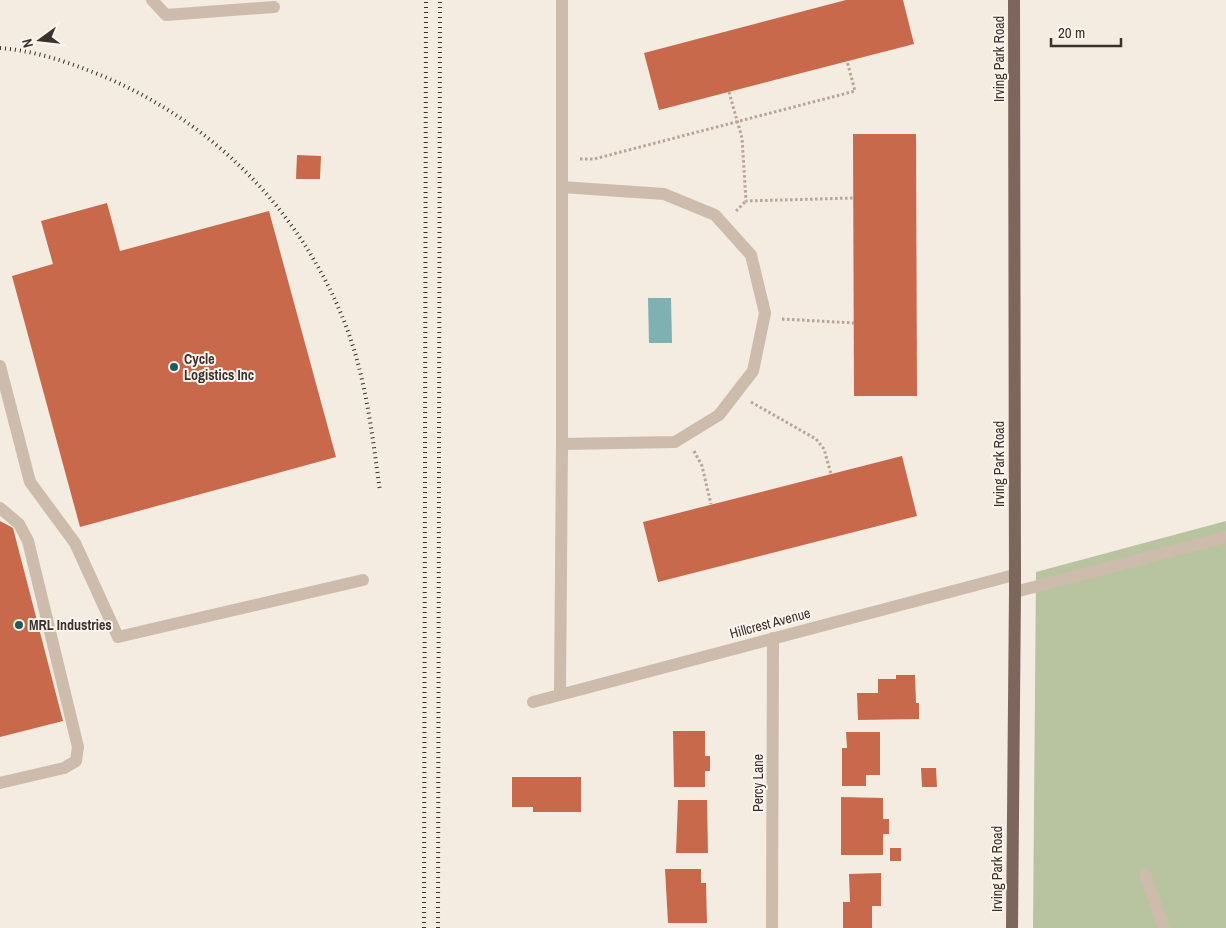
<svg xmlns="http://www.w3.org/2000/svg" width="1226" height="928" viewBox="0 0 1226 928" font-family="'Archivo Narrow',sans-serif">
<rect width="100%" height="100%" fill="#f4ebe1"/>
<polygon fill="#b8c4a0" points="1226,521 1226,928 1033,928 1036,572"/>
<polygon fill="#7fb0b2" points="648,298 671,298 672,343 649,343"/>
<g fill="#c8694b">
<polygon points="846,0 903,0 914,44 659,110 644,53"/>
<polygon points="853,134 916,134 917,396 854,396"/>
<polygon points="297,155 321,156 320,179 296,179"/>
<polygon points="107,203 120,251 269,211 336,457 80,527 12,276 53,264 41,221"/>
<polygon points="902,456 917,516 658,582 643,522"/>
<polygon points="0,521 13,528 63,721 0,737"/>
<polygon points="896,675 915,675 916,703 919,703 919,719 858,720 857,693 878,693 878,679 896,679"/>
<polygon points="673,731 705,731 705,756 710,756 710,771 705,771 705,787 674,787"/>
<polygon points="846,732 880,732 880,775 866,775 866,786 842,786 842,748 847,748"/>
<polygon points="921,768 936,768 937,787 922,787"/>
<polygon points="512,777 581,777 581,812 533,812 533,807 512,807"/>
<polygon points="841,797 883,798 883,819 889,819 889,834 883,834 883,855 841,855"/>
<polygon points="678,800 707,800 708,853 676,853"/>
<rect x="890" y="848" width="11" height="13"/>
<polygon points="665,869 701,869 701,883 706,883 707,923 668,923"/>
<polygon points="881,873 881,906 872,906 872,928 843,928 843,902 850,902 849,874"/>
</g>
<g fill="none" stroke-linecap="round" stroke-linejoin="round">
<g stroke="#b9a596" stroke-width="3" stroke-dasharray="2.5 2.5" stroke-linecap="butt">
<polyline points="729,92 742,138 746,201 853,198"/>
<polyline points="580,159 594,159 855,91 847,61"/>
<polyline points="736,211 746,201"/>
<polyline points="782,319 854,323"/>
<polyline points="751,402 816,439 824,449 831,474"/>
<polyline points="694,451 702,466 711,504"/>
</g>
<g stroke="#cdbbac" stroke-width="12">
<polyline points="152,0 166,15 274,7"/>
<polygon points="562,187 664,194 715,215 751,255 765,313 753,371 719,415 675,442 562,444"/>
<polyline points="562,187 562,0"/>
<polyline points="0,366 30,482 75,543 118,637 363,580"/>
<polyline points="0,508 19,524 28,541 78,747 76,761 64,768 0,783"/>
<polyline points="1015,592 1226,537"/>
<polyline points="560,694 562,444"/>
<polyline points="533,702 1014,575"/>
<polyline points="1145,874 1164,928"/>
<polyline points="772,928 773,638"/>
</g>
<polyline stroke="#7d675c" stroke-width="12" points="1012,928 1015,592 1014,0"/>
<g stroke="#3b302b" stroke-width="4" stroke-dasharray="1 4" stroke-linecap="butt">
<path d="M0,48c37,3 71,15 105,29 110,47 195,134 239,244 22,55 28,113 36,170"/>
<polyline points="424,928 426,0"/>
<polyline points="438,928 440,0"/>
</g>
</g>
<g fill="#1f5a5e" stroke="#fbf5ee" stroke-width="2">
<circle cx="174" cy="367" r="5"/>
<circle cx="19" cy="625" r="5"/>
</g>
<g text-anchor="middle" stroke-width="4" stroke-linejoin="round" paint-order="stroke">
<g font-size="14" fill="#3b302b" stroke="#fbf5ee">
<text transform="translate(999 59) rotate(-90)" y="5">Irving Park Road</text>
<text transform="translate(999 464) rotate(-90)" y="5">Irving Park Road</text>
<text transform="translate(770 623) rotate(-15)" y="5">Hillcrest Avenue</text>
<text transform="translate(758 783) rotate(-90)" y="5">Percy Lane</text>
<text transform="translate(997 869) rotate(-90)" y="5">Irving Park Road</text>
</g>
<g font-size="14" font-weight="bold" fill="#3b302b" stroke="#fbf5ee" text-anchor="start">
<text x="184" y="364">Cycle<tspan x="184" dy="16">Logistics Inc</tspan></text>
<text x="29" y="630">MRL Industries</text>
</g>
</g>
<g transform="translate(40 40) rotate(255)" stroke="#fbf5ee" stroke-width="4" paint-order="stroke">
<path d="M0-4L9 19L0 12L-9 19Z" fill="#3b302b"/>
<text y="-8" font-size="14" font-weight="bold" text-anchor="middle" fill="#3b302b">N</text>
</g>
<path d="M1051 38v8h70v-8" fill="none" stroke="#3b302b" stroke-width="2.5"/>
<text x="1058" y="38" font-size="15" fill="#3b302b" stroke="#fbf5ee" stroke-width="4" paint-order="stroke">20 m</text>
</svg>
